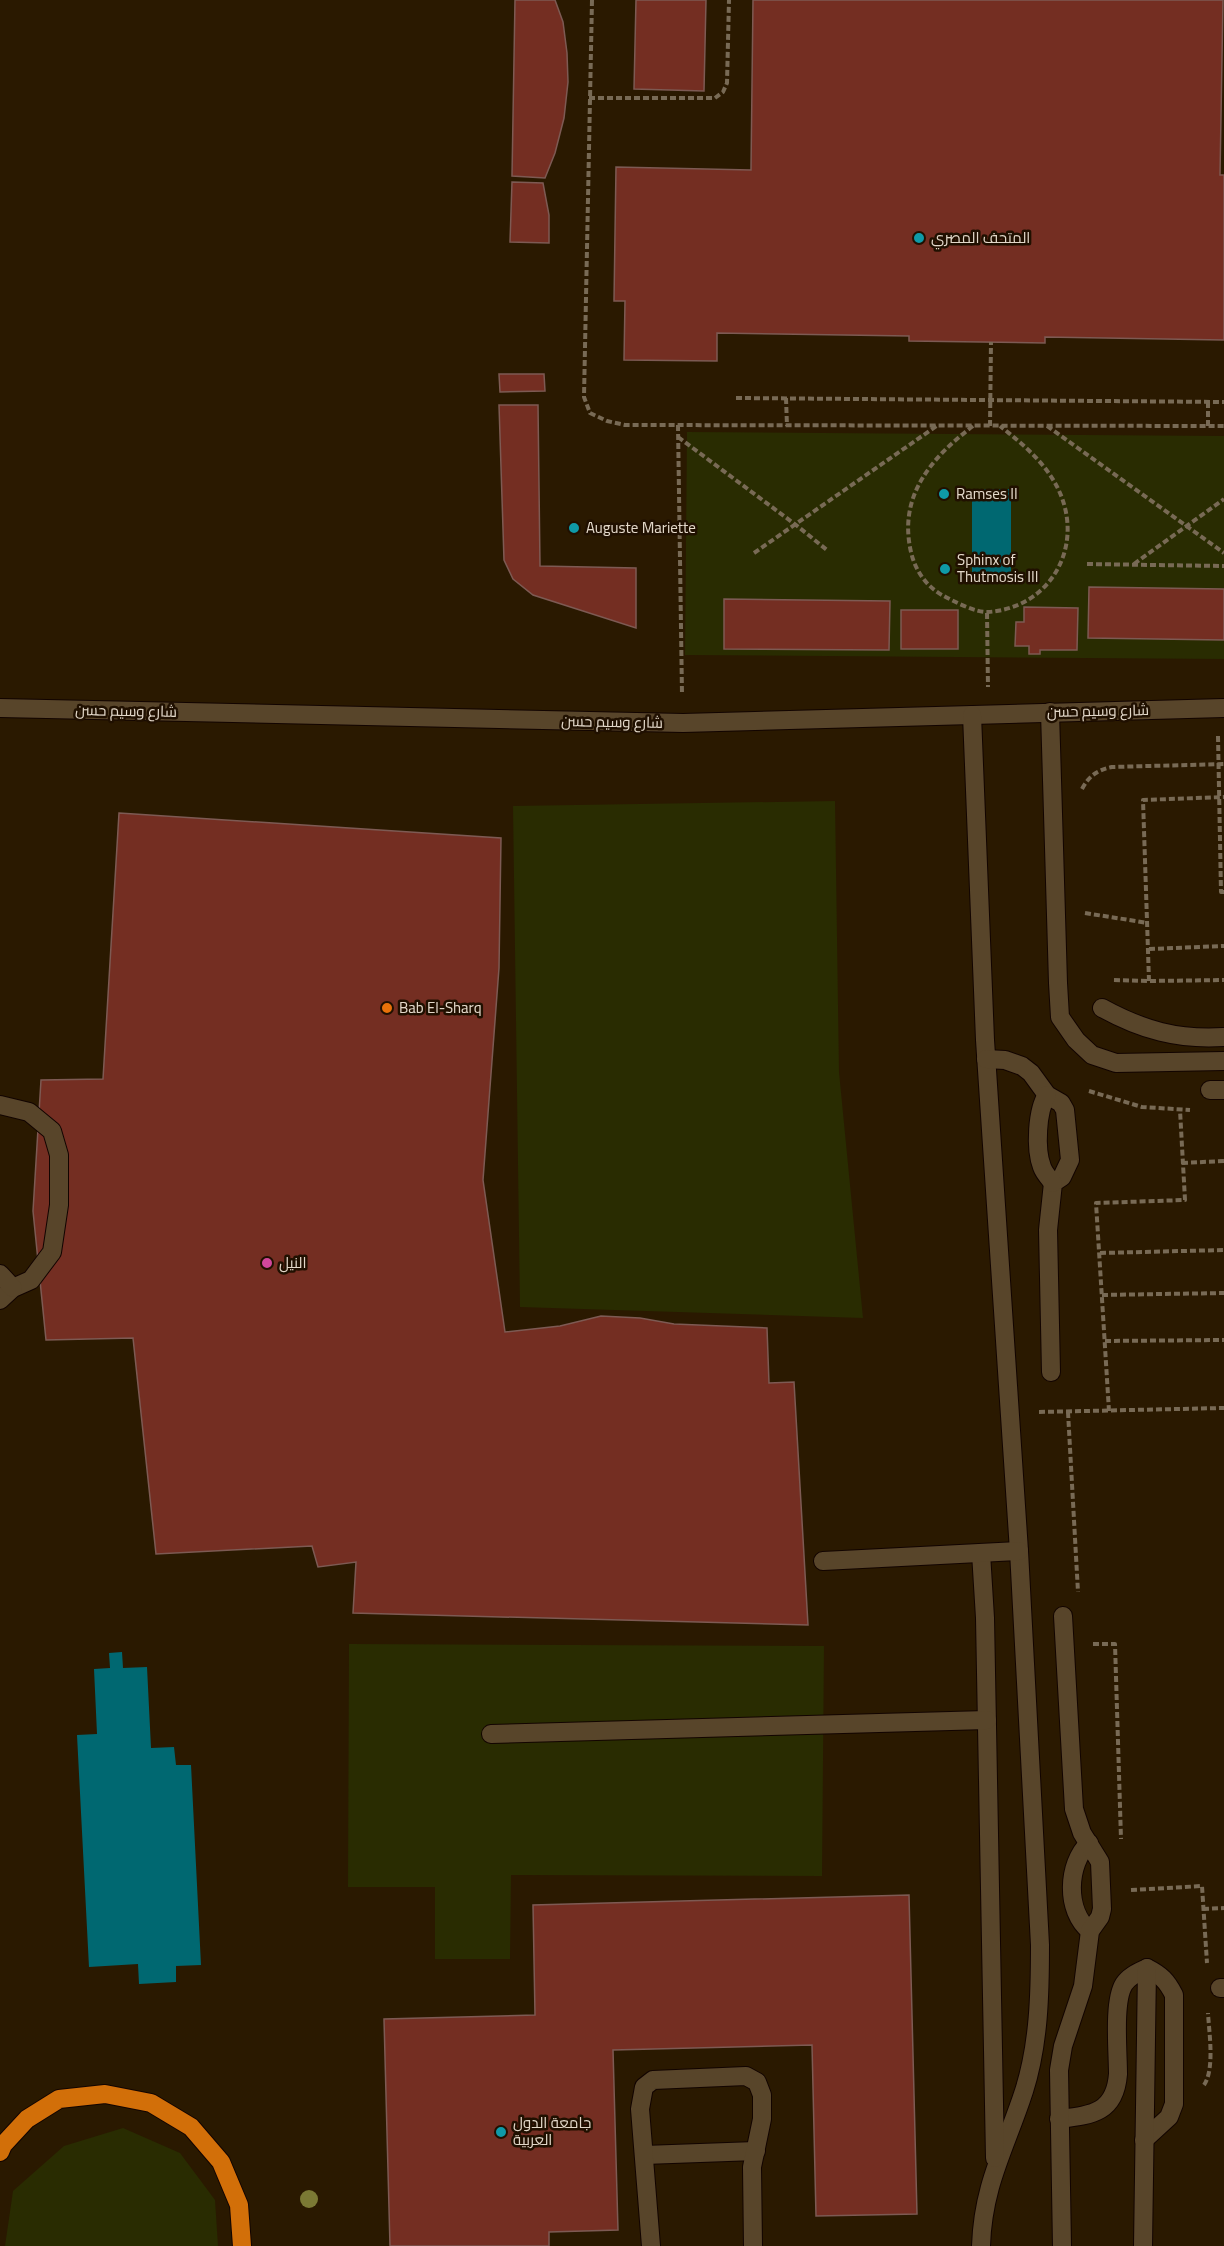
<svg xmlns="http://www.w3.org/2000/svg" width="1224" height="2246" viewBox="0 0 1224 2246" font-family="Georgia,Cairo,serif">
<rect width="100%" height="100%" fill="#2a1900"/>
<g fill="#292c01">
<polygon points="687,432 1224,436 1224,659 685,655"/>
<polygon points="835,801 839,1072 863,1318 520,1307 513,806"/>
<polygon points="349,1644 824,1646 822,1876 511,1875 510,1959 435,1959 435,1887 348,1887"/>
<polygon points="123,2128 180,2153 215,2200 218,2246 5,2246 13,2191 64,2146"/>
</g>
<g fill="#006871">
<rect x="972" y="489" width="39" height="84"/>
<polygon points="122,1652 123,1668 147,1667 151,1748 174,1747 176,1765 191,1765 201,1965 176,1966 176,1982 139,1984 138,1964 89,1967 77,1735 97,1734 94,1669 110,1668 109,1653"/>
</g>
<g fill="#742e22" stroke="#7d5a53" stroke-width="1.5">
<polygon points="515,0 555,0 563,22 567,53 568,82 564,118 555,153 545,178 512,176"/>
<polygon points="636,0 706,0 704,91 634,89"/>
<polygon points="753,0 1223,0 1220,175 1224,175 1224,340 1045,337 1045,343 909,341 909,336 717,333 717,361 624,360 625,301 614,301 616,167 751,170"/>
<polygon points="512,182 543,183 549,215 549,243 510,242"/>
<polygon points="499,374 544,374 545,391 500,392"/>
<polygon points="499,405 538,405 540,566 636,568 636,628 533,595 513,579 504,560"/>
<polygon points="1089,587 1224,589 1224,640 1088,638"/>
<polygon points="724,599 890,601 889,650 724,649"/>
<polygon points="1024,607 1078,608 1077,650 1040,650 1040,654 1029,654 1029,646 1015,646 1016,622 1024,622"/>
<rect x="901" y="610" width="57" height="39"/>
<polygon points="119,813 501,838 499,968 483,1180 505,1332 560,1326 601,1316 640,1318 674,1324 767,1328 769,1383 794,1382 808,1625 353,1613 356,1562 318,1567 312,1546 156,1554 133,1338 46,1340 33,1211 41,1080 103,1079"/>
<polygon points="909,1895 917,2214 816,2216 812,2045 613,2050 618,2230 549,2232 549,2246 390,2246 384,2019 535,2015 533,1905"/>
</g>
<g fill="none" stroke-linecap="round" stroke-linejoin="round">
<g stroke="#120400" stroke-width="20">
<g id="minor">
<polyline points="0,708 683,723 1224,708"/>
<polyline points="1050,712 1058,983 1060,1017 1076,1040 1092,1055 1116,1063 1224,1061"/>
<path d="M972,715l13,325 34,511 21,394c0,48 -1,99 -16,146 -18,56 -41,93 -43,155"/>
<path d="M1102,1008c40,22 76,32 122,29"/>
<polyline points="986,1059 1005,1060 1022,1066 1031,1073 1047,1095 1061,1103 1065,1110 1070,1160 1062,1177 1053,1183 1048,1230 1051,1372"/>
<polyline points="1210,1090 1224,1090"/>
<path d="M1047,1095c-10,15 -12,54 -5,72 2,6 7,11 11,16"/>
<polyline points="0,1105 29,1112 52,1131 59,1155 59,1205 52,1252 31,1280 13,1288 0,1300"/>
<polyline points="0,1274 13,1288"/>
<polyline points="981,1553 985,1618 995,2158"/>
<polyline points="823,1561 1019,1551"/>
<polyline points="491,1734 987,1720"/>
<path d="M1089,1843c-22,21 -24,68 1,88"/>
<polyline points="1220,1988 1224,1988"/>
<path d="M1059,2119c33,-4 56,-6 59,-45 0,-22 -5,-73 6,-90 5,-8 15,-12 23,-16 14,7 20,13 27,27v109l-5,13 -25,23"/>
<polyline points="644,2155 756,2151"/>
<polyline points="651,2246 640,2109 644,2087 653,2080 746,2076 757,2082 762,2095 762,2119 752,2167 753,2246"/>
<polyline points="1062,2246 1059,2070 1063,2046 1083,1986 1090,1931 1100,1917 1102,1909 1100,1862 1082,1833 1074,1809 1063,1616"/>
<polyline points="1143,2246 1147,1968"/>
</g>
</g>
<g stroke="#120400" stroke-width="20">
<polyline id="highway" points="0,2152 3,2145 27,2119 59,2099 105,2094 151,2103 191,2127 221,2162 239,2205 242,2246"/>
</g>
<g stroke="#786a55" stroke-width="4" stroke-dasharray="6 3" stroke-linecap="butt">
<polyline points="592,0 584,397 590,413 607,421 625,425 1224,426"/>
<polyline points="589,98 715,98 723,92 727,83 729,0"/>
<polyline points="736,398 1224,402"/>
<polyline points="786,398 787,426"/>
<polyline points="1208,402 1208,426"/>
<polyline points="678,425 682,694"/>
<path d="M973,426c-42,32 -75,70 -62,126 4,18 15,34 31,43 11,6 34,18 46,17 61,-4 96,-63 72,-119 -12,-28 -36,-48 -60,-67"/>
<polyline points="990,426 991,342"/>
<polyline points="1047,426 1224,553"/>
<polyline points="678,437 796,525 827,550"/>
<polyline points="754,553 938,425"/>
<polyline points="1087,564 1224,566"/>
<polyline points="1134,564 1224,499"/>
<polyline points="987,613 988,687"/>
<polyline points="1218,736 1221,892 1224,892"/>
<path d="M1082,789c7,-13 15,-19 30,-22l112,-3"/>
<polyline points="1085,913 1148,923"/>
<polyline points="1149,949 1224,946"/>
<polyline points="1114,980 1149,981 1224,980"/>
<polyline points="1149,981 1143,800 1224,797"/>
<polyline points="1089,1091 1142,1107 1190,1110"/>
<polyline points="1182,1163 1224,1161"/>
<polyline points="1100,1253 1224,1250"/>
<polyline points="1102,1295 1224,1293"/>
<polyline points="1105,1341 1224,1340"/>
<polyline points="1109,1411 1096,1203 1185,1200 1180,1110"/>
<polyline points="1039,1412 1224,1408"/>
<polyline points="1068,1412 1078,1592"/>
<polyline points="1093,1644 1115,1644 1121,1839"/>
<polyline points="1131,1890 1202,1886 1207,1963"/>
<polyline points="1203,1909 1224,1908"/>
<path d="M1204,2085c11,-16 5,-53 4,-72"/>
</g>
<use href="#minor" stroke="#58452a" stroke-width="18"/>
<use href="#highway" stroke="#d26f09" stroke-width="18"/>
</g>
<circle fill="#7b7934" cx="309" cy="2199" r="9"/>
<g fill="#0f9aa8" stroke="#201000" stroke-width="2">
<circle cx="919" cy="238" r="6"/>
<circle cx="944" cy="494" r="6"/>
<circle cx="574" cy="528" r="6"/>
<circle cx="945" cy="569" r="6"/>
<circle cx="501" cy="2132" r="6"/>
</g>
<circle fill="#e8710a" stroke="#201000" stroke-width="2" cx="387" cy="1008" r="6"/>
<circle fill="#d1479c" stroke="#201000" stroke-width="2" cx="267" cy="1263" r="6"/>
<g text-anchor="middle" stroke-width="5" stroke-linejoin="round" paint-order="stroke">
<g font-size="15" fill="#e3d8c9" stroke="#201000" text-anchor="start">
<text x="931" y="243">المتحف المصري</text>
<text x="956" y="499">Ramses II</text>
<text x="586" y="533">Auguste Mariette</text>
<text x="957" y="565">Sphinx of<tspan x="957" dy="17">Thutmosis III</tspan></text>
<text x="399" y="1013">Bab El-Sharq</text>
<text x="279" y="1268">النيل</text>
<text x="513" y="2128">جامعة الدول<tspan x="513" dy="17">العربية</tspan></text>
</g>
<g font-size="15" fill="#e3d8c9" stroke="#201000">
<text transform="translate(126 711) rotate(1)" y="5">شارع وسيم حسن</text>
<text transform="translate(1098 711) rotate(-1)" y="5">شارع وسيم حسن</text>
<text transform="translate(612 722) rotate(1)" y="5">شارع وسيم حسن</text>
</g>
</g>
</svg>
